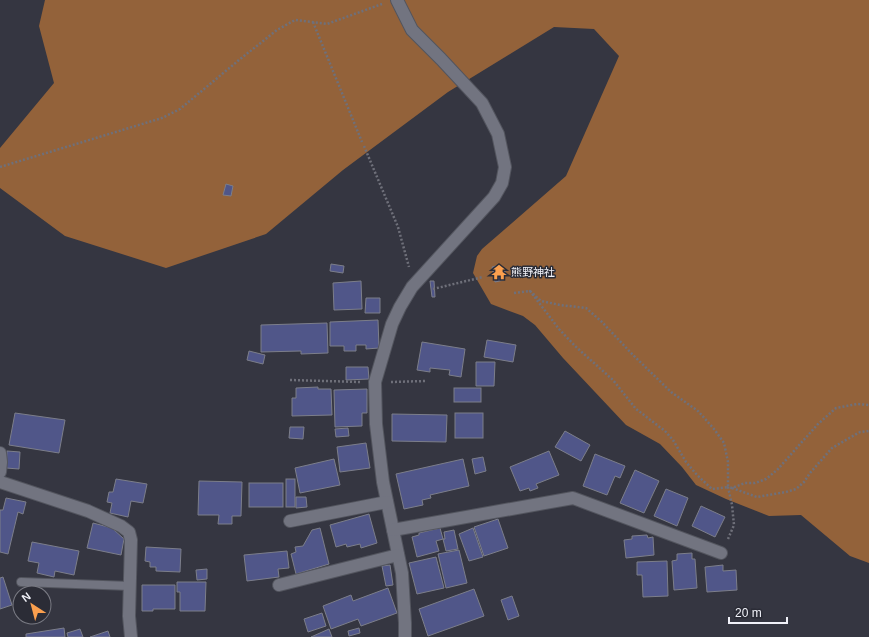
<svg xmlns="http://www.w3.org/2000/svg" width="869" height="637" viewBox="0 0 869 637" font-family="Helvetica,'Noto Sans JP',sans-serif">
<rect width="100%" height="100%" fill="#353641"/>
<polygon fill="#93623a" points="45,0 869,0 869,563 850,556 801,515 769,516 726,499 696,485 682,467 660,444 626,425 563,358 535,325 523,316 491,304 473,273 477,256 482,249 566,176 619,56 594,29 554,27 448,92 343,170 266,234 166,268 65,236 0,188 0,148 54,83 39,26"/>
<g fill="#505689" stroke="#7c7e8a">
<polygon points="226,184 233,186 231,196 223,195"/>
<polygon points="331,264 344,266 343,273 330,271"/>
<polygon points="500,265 501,269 504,268 506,275 503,276 504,280 495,282 492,267"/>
<polygon points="361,281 362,309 334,310 333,283"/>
<polygon points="430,281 434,281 435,297 432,297"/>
<polygon points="366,298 380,298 380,313 365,313"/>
<polygon points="378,320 379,348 366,349 366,345 356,345 356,351 344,351 344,346 330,346 330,322"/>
<polygon points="327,323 328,353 301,354 301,351 261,352 261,325"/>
<polygon points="487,340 516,345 513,362 484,357"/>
<polygon points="422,342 465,349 461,377 449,375 450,370 430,368 430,372 417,370"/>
<polygon points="249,351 265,355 263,364 247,360"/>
<polygon points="476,362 495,362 494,386 476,386"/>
<polygon points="346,367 368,367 369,379 346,380"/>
<polygon points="318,387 318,389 331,389 332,415 292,416 292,398 296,398 296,388"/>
<rect x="454" y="388" width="27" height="14"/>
<polygon points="367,389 367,413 362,413 362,426 335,427 334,390"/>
<polygon points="15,413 65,420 59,453 9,445"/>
<rect x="455" y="413" width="28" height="25"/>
<polygon points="392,414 447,415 446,442 392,441"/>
<polygon points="290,427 304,427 303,439 289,438"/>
<polygon points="348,428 349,436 336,437 335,429"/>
<polygon points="565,431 590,445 581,461 555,447"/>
<polygon points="366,443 370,468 340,472 337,447"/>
<polygon points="7,451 20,452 19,469 6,468"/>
<polygon points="549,451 559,475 536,484 538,488 530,491 529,488 520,491 510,467"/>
<polygon points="595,454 625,466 620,478 615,476 607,495 583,486"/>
<polygon points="483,457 486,471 475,474 472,459"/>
<polygon points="334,459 340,485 300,493 295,468"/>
<polygon points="463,459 469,486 430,495 431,498 422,500 423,505 404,509 396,474"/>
<polygon points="635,470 659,481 644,513 620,503"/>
<polygon points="116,479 147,484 143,503 131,501 128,517 110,513 112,503 107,502 109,492 113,492"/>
<rect x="286" y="479" width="9" height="28"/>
<polygon points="199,481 242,482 241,516 232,516 232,524 218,524 219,515 198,515"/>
<rect x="249" y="483" width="34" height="24"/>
<polygon points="666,489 688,498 677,526 654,516"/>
<polygon points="296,497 306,497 307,507 296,508"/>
<polygon points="6,498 26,502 23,514 18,512 8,554 0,552 0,510 3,510"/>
<polygon points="701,506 725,517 715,537 692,526"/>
<polygon points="369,514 377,543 361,548 360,544 347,547 346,544 336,547 330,525"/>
<polygon points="498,519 508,548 484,556 474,527"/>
<polygon points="93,523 112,528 124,539 121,555 87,548"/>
<polygon points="320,528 329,564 296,574 291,554 296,552 295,547 303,546 312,530"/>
<polygon points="440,528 443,539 436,541 439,551 417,557 412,537 419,535 419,533"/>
<polygon points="473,528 483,557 469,561 459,534"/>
<polygon points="454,530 458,549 446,551 443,539 445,539 444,532"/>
<polygon points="647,535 648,538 653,537 654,555 626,558 624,540 632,539 632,536"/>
<polygon points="32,542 79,551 74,575 55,571 54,577 37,573 39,563 28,561"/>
<polygon points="146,547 181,549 180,572 156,571 156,567 150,567 150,562 145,561"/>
<polygon points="459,550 467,583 446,588 438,554"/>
<polygon points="287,551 289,568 278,569 279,577 247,581 244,555"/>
<polygon points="692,553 692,559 695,559 697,588 674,590 672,561 677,560 677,554"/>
<polygon points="436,557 444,588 417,594 409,563"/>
<polygon points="667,561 668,596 643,597 642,575 637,575 637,562"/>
<polygon points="390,565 393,585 386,586 382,566"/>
<polygon points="723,565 723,571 736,570 737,590 707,592 705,567"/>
<polygon points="207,569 207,579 197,580 196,570"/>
<polygon points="3,577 12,605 0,609 0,578"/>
<polygon points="177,582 206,582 205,611 180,611 180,592 177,592"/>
<polygon points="142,585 175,585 175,609 153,609 153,611 142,611"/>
<polygon points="388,588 397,613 361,626 358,619 331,629 323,606 351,595 353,601"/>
<polygon points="474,589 484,616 428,636 419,609"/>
<polygon points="512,596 519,616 508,620 501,600"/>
<polygon points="322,613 326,626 308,632 304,619"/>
<polygon points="64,628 65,637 26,637 26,634"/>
<polygon points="359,628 360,633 349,636 348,631"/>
<polygon points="80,629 83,637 68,637 67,633"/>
<polygon points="329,629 332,637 311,637"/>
<polygon points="108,631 110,637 90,637"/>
</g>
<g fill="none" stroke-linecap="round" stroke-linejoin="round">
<g stroke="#53555e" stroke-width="10">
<polyline id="service" points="21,582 130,586"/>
</g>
<g stroke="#53555e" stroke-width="14">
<g id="minor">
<polyline points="397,0 412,30 441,59 482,103 498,134 505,167 502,183 494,197 412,287 400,307 392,324 375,382 376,424 383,482 402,573 405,623 405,637"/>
<polyline points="0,453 1,462 0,472"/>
<polyline points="0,482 88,511 121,526 129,532 131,540 129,616 131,637"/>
<polyline points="290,521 387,502"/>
<polyline points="393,530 573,498 721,553"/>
<polyline points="279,585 398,555"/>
</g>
</g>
<g stroke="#6f707a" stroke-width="2.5" stroke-dasharray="2 2" stroke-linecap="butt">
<polyline points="313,22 362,142"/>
<polyline points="364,146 398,227 409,267"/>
<polyline points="0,167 162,118 180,109 239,60 277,30 295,20 327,24 382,4"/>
<polyline points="433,289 483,277"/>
<polygon points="530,291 541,301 560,305 586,308 602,322 632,354 671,392 698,411 714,429 724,443 728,462 728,487 712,489 697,475 686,462 673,440 665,431 636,409 613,380 575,346 559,329"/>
<polyline points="514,293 530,291"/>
<polyline points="290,380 360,382"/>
<polyline points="391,382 426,381"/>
<polyline points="732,488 757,497 786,492 796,489 804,482 810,473 832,448 860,432 869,431"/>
<polyline points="728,539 734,525 732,505 728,487 732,488 745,483 755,483 766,479 777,470 818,424 836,408 857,404 869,405"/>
</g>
<use href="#service" stroke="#727480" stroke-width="8"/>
<use href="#minor" stroke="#727480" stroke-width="12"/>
</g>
<defs>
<g id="temple-bare" transform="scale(1.2)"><path d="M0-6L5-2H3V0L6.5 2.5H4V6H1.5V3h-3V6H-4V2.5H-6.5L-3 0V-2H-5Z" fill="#fa9f4e" stroke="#2b2c36" stroke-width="2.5" paint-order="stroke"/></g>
</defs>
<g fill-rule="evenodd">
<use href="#temple-bare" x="499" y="272"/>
</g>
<g text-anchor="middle" stroke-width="3" stroke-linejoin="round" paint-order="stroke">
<g font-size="11" fill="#f1f2f9" stroke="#2b2c36" text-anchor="start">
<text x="511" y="276">熊野神社</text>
</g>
</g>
<g transform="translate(32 605) rotate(324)"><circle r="19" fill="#2b2c36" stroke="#7a7b84"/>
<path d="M0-3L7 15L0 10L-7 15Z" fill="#fa9f4e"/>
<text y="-6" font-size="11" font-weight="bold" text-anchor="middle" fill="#f1f2f9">N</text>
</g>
<path d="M729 617v6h58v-6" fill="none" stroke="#f1f2f9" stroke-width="2"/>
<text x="735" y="617" font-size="12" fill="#f1f2f9" stroke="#2b2c36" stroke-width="3" paint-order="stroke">20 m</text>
</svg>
